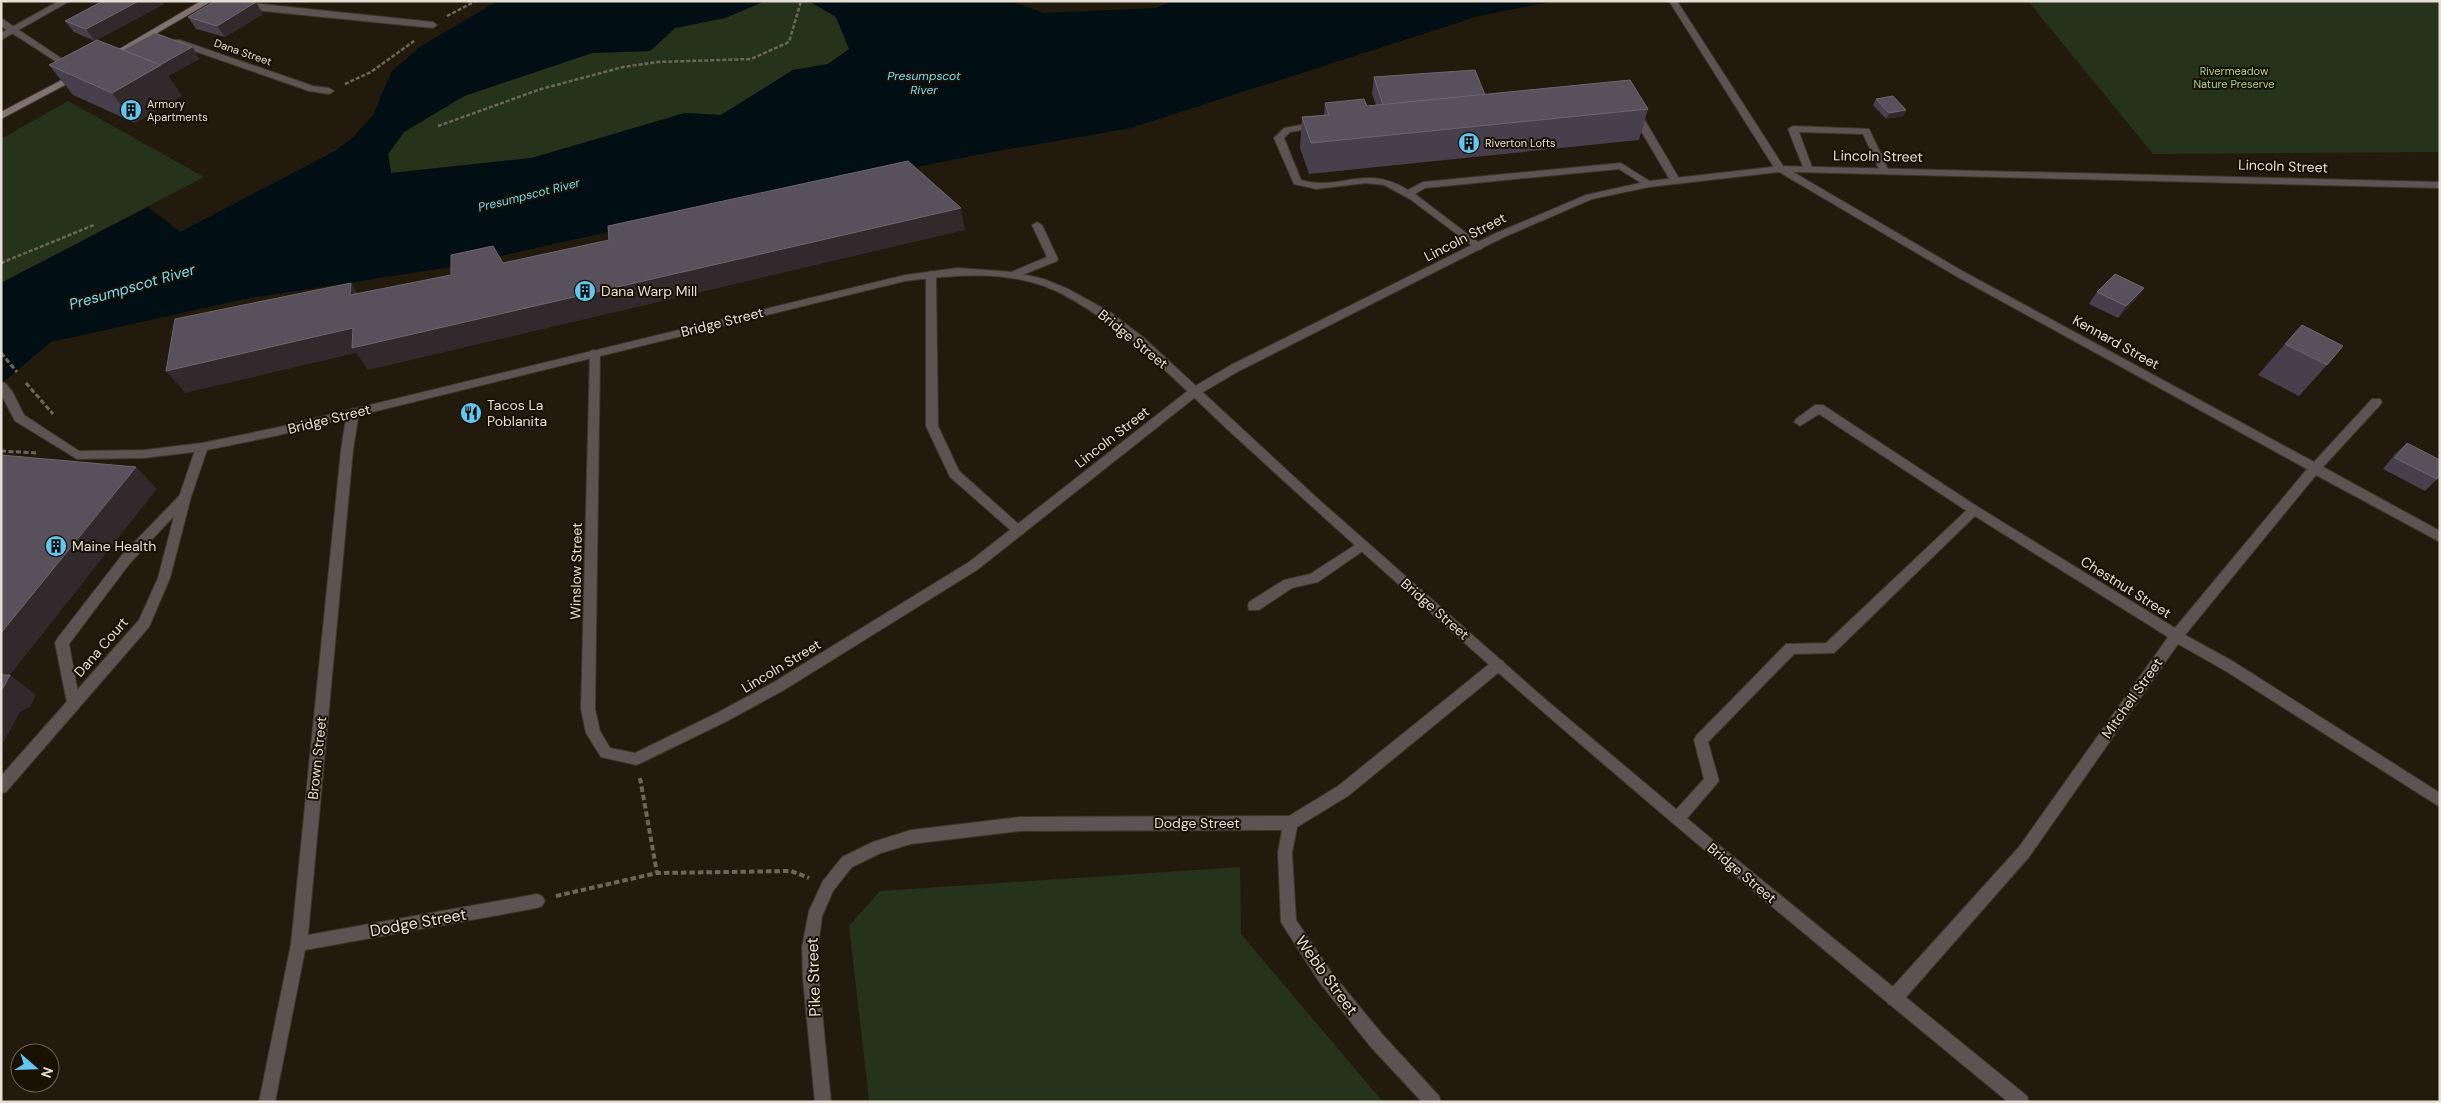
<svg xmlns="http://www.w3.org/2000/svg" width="2441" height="1103" viewBox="0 0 2441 1103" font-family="'DM Sans',sans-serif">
<rect width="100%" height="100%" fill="#221a0c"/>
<g fill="#25331b">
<polygon points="765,1 809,1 836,17 850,49 828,64 793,70 721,115 685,113 532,158 391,173 388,154 404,132 464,96 592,53 650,51 675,28 725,18"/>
<polygon points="2028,1 2440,1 2440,152 2153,154"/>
<polygon points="68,101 204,177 1,283 1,139"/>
<polygon points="1240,867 1241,934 1383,1102 873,1102 869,1100 849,926 880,891"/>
</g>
<polygon fill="#010f14" points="498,1 765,1 725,18 675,28 650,51 592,53 464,96 404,132 388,154 391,173 532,158 685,113 721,115 793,70 828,64 849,49 836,17 809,1 1011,1 1044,13 1156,8 1173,1 1554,1 1479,16 1131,128 981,154 693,213 451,267 250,298 51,342 1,384 1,283 148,207 180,232 337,150 354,136 373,115 392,71 421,46"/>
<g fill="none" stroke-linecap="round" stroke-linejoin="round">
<g stroke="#3d3628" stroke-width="2">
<g id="service">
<polygon points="59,1 70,1 1,40 1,33"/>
<polygon points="232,1 433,22 437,25 433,28 263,11"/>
<polygon points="1669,1 1677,1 1785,169 1783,171 1777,171 1775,169"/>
<polygon points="1635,109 1640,112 1680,180 1678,182 1675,183 1670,180 1630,112"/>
<path d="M1317,122l5,3 -2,2 -30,5 -6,6 17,42c40,12 64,-17 107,10l15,-8 198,-19 33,21 -5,3 -3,-1 -27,-17 -194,19 -10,6 67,51v4l-4,1 -68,-51 -26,-14 -18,-2 -50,6 -22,-5 -20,-46 10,-10z"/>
<polygon points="1793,126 1869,129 1889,171 1887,173 1881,173 1863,134 1799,132 1813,170 1811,172 1805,172 1788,129"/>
<polygon points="1037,222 1042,225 1058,259 1057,261 1017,277 1009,277 1009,273 1047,257 1032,225"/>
<polygon points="931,271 936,274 938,426 959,471 1023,528 1025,531 1023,534 1015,534 950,477 926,426 926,274"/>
<polygon points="185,492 189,494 191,497 189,500 130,563 69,644 80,704 78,708 73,710 68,708 55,643 57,639 122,555 181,494"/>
<polygon points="1974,505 1978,507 1980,510 1978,513 1834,653 1794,654 1708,742 1719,781 1683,823 1678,825 1673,823 1671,818 1673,813 1704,779 1694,740 1696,736 1786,644 1826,643 1970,507"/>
<polygon points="1363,540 1367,542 1369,545 1367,548 1318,582 1292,588 1259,610 1249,610 1248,606 1249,602 1284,580 1310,574"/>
</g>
</g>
<g stroke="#3d3628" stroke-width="2">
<g id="minor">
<polygon points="1,19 4,20 76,68 69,70 1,26"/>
<polygon points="174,40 180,40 313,86 329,88 334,91 329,94 309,91 174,44"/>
<polygon points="1780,166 2440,182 2440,188 1793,172 1964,272 2314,462 2372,399 2380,399 2382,402 2380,405 2323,467 2440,531 2440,542 2316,475 2185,635 2234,662 2440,793 2440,807 2224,670 2178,644 2029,857 1900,1004 1894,1006 1888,1004 1886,998 1888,992 2019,847 2168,637 1970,513 1819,414 1800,426 1794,422 1796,419 1815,405 1823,405 1978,507 2175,628 2307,469 1956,276 1779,172 1649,187 1592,199 1502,238 1239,371 1198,395 977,570 784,690 727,721 641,763 636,765 601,757 586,733 581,709 590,351 594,350 600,354 595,709 600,731 610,748 635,753 717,713 774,682 969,562 1190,389 1231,365 1494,234 1586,195 1649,181"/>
<polygon points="353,408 359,412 353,450 308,935 537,894 542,896 545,901 542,906 537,908 305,950 275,1102 259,1102 291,944 341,450 347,412"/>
<polygon points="202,443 208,447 191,497 170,578 149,627 6,792 1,793 1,776 139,620 158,578 179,497 196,447"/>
<polygon points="1498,659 1503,661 1505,665 1503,669 1348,796 1297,827 1292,853 1296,920 1332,973 1382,1034 1439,1096 1441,1102 1422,1102 1370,1046 1320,983 1284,927 1281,922 1278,853 1282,830 1020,831 911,844 881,853 852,867 833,891 822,916 818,947 819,980 831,1102 815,1102 803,980 802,947 809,911 823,881 842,857 873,842 911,830 1020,817 1289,816 1338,786 1493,661"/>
</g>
</g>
<g stroke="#3d3628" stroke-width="2">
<path id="tertiary" d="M958,268l55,4 31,7 24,10 42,23 33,25 174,161 228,201 169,142 313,255 2,6h-21c-204,-168 -407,-336 -603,-512 -60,-53 -119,-107 -178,-161 -52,-49 -100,-100 -163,-134 -49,-26 -106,-21 -159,-14l-630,155 -73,15 -58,7 -67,1 -62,-38 -14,-27v-12l4,1 7,8 12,24 55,36 65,-1 58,-7 73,-15 630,-153z"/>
</g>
<g stroke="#3d3628" stroke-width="2">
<g id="secondary">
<polygon points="201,1 212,1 111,60 104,58"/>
<polygon points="77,72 81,75 80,77 1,119 1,112"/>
</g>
</g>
<g stroke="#6d665a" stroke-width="2.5" stroke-dasharray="4 2" stroke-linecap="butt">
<polyline points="447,16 476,1"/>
<polyline points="345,84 371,72 414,41"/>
<polyline points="438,126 541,89 623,67 658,62 751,59 789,42 801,1"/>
<polyline points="1,263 94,225"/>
</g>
<g stroke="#6d665a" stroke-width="3" stroke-dasharray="5 2.5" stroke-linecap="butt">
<polyline points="1,353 17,372"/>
<polyline points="26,383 53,414"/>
<polyline points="1,451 38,453"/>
</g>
<g stroke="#6d665a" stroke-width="4" stroke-dasharray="5.5 3" stroke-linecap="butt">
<polyline points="640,778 657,873"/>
<polyline points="556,896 657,873 791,871 809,878"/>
</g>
<use href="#service" fill="#5c5352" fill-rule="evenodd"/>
<use href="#minor" fill="#5c5352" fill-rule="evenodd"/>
<use href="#tertiary" fill="#5c5352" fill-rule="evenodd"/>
<use href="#secondary" fill="#817271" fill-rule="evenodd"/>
</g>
<g fill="#473f4b">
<polygon points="256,2 263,14 225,37 196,29 188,17"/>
<polygon points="164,4 95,41 74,32 65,21"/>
<polygon points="192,47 199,59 168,76 182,96 135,123 73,95 49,65 123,50"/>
<polygon points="1374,77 1485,95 1648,109 1639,140 1309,174 1300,148 1302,117 1324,115 1325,103 1367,106 1376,105 1372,94"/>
<polygon points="1876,99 1906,110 1903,116 1886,119 1873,105"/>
<polygon points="2144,288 2135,300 2118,318 2089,304 2097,292"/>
<polygon points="2285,344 2327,365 2299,396 2258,375"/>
<polygon points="2407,443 2437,479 2425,491 2383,469 2395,454"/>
</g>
<g fill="#31292c">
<polygon points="139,1 163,1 164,4 95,41 86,29"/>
<polygon points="256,2 263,14 225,37 217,26"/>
<polygon points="192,47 199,59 168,76 182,96 135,123 112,93"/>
<polygon points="1906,110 1903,116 1886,119 1889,113"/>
<polygon points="961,208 965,230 368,370 356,353 185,393 166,371 353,328"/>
<polygon points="351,283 366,306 350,295"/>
<polygon points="2144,288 2135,300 2118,318 2126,306"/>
<polygon points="136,467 157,489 10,675 36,695 30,707 20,712 1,747 1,633"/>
</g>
<g fill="#58505a" stroke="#6e676e">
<polygon points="103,1 139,1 86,29 65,21"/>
<polygon points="215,1 252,1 256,2 217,26 188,17"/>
<polygon points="155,33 192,47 160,65 123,50"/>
<polygon points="97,40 161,65 112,93 49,65"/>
<polygon points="1475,70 1485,95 1383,105 1374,77"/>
<polygon points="1630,80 1648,109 1311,143 1302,117 1329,115 1325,103 1364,99 1367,106"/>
<polygon points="1893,96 1906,110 1889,113 1876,99"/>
<polygon points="908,161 961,208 352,348 353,328 166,371 175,319 351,283 350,295 451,275 451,255 493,246 503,263 609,240 608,226"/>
<polygon points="2115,274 2144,288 2126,306 2097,292"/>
<polygon points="2302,325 2343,346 2327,365 2285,344"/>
<polygon points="2407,443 2440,460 2440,476 2437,479 2395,458"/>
<polygon points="1,455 136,467 1,633"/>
<polygon points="1,675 10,675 3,688 1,689"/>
</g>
<defs>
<g id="building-disc" transform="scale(1.125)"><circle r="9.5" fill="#65c5ef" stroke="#181104"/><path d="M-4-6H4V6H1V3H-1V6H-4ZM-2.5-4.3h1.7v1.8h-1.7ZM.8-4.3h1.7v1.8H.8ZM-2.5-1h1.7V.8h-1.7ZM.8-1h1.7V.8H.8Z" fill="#111"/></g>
<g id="restaurant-disc" transform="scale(1.125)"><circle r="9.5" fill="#65c5ef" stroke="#181104"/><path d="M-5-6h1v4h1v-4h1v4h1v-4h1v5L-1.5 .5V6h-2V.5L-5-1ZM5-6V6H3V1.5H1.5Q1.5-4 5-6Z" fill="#111"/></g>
</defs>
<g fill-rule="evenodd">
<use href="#building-disc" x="131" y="110"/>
<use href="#building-disc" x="1469" y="143"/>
<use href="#building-disc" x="585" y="291"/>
<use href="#restaurant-disc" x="471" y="413"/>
<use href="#building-disc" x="56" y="546"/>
</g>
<g text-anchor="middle" stroke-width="4" stroke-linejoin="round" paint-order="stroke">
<g font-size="11" fill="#e5dfd6" stroke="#181104">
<text transform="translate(243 52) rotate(19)" y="4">Dana Street</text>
</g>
<g font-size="11" fill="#aad190" stroke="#181104">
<text x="2234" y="75">Rivermeadow<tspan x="2234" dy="13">Nature Preserve</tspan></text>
</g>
<g font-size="11" fill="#e5dfd6" stroke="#181104" text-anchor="start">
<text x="147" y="108">Armory<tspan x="147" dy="13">Apartments</tspan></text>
<text x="1485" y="147">Riverton Lofts</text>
</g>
<g font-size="12" font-style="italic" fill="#7adaf4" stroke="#181104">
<text x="924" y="80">Presumpscot<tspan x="924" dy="14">River</tspan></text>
<text transform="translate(529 195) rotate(-14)" y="4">Presumpscot River</text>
</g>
<g font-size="14" fill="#e5dfd6" stroke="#181104">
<text transform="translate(1878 156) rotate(1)" y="5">Lincoln Street</text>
<text transform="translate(2283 166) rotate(2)" y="5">Lincoln Street</text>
<text transform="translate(1465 237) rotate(-27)" y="5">Lincoln Street</text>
<text transform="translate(722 322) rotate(-14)" y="5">Bridge Street</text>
<text transform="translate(1133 339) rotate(39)" y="5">Bridge Street</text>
<text transform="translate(2116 342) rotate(29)" y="5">Kennard Street</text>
<text transform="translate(329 419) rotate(-14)" y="5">Bridge Street</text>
<text transform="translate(1112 437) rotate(-38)" y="5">Lincoln Street</text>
<text transform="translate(576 571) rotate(-89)" y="5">Winslow Street</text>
<text transform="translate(2126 587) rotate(32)" y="5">Chestnut Street</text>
<text transform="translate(1435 609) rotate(41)" y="5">Bridge Street</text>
<text transform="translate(101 647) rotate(-49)" y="5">Dana Court</text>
<text transform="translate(781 666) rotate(-31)" y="5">Lincoln Street</text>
<text transform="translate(2132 698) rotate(-55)" y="5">Mitchell Street</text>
<text transform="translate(317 758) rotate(-84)" y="5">Brown Street</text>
<text x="1197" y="828">Dodge Street</text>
<text transform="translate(1742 873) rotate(40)" y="5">Bridge Street</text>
</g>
<g font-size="14" fill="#e5dfd6" stroke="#181104" text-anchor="start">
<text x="601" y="296">Dana Warp Mill</text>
<text x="487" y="410">Tacos La<tspan x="487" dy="16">Poblanita</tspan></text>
<text x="72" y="551">Maine Health</text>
</g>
<g font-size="15" font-style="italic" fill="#7adaf4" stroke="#181104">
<text transform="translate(132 287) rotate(-16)" y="5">Presumpscot River</text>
</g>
<g font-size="16" fill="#e5dfd6" stroke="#181104">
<text transform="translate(418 922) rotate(-10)" y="6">Dodge Street</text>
<text transform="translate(1327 975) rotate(54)" y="6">Webb Street</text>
<text transform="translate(813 977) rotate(-92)" y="6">Pike Street</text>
</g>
</g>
<rect width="2441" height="1103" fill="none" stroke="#e5dfd6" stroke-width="5"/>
<g transform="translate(35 1068) rotate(110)"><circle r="24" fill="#181104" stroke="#6a6358"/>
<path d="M0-4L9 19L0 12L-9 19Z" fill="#65c5ef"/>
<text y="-8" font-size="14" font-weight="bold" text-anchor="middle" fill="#e5dfd6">N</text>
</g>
</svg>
